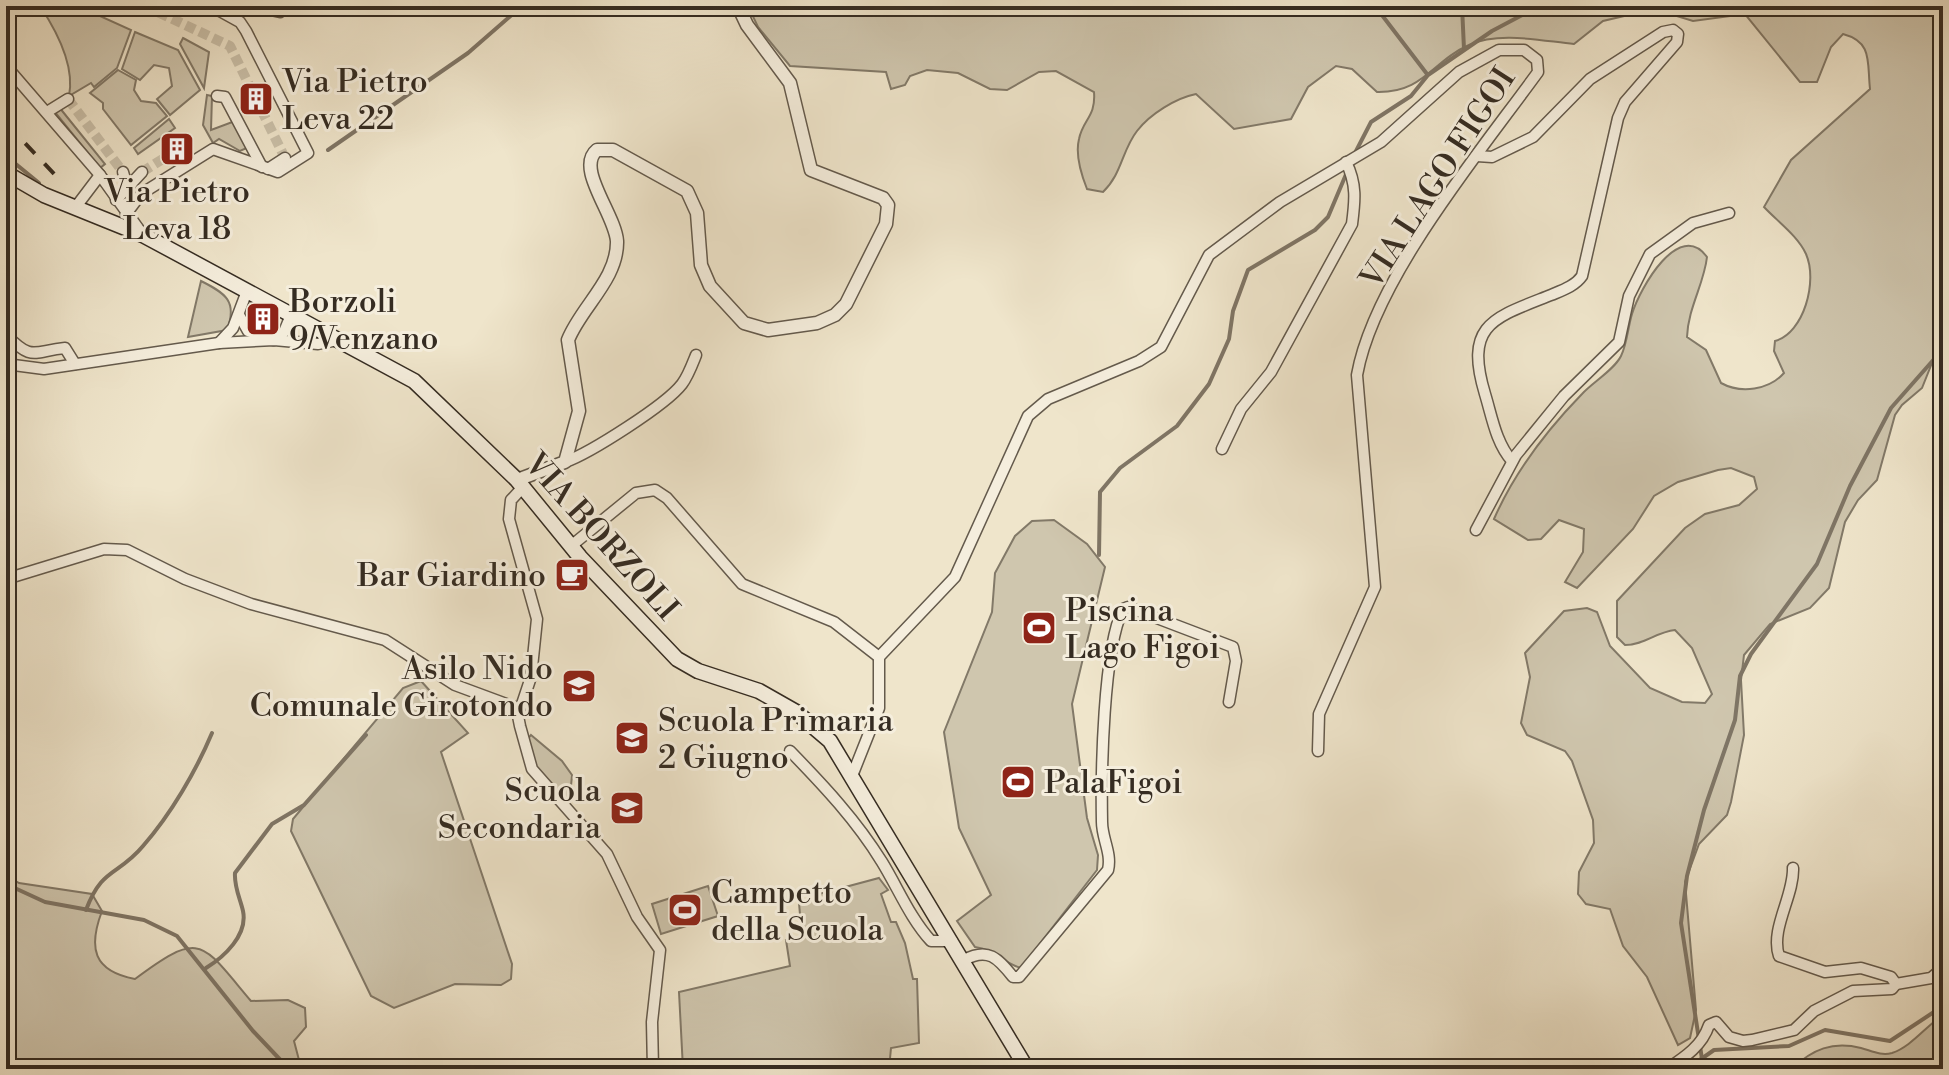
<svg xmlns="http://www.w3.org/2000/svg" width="1949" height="1075" viewBox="0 0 1949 1075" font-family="'Libre Bodoni',serif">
<rect width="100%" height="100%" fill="#efe5cb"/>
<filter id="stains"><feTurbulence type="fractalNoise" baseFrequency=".0025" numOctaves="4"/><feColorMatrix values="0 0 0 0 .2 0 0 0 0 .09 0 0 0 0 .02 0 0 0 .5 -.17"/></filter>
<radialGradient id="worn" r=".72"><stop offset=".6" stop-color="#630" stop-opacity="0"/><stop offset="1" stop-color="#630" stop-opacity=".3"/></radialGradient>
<g fill="#cfc6ae" stroke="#827968" stroke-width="2">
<path d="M40,6h38l53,24 -14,38 -23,19 -3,-4 -22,13c6,-30 -13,-66 -29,-90z"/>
<path d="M748,6h1195v344l-11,13 -10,25 -20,17 -7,10 -18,65 -19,20 -13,22 -16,66 -19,20 -40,16 -26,31 -3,25 3,55 -13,67 -4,13 -28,29 -14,38 11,128 -6,28 -12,7 -31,-68 -24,-31 -13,-37 -24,-5 -8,-10 1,-22 15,-29 -1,-23 -21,-59 -7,-10 -38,-16 -6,-12 9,-46 -5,-24 39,-42 23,-3 10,4 13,34 40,42 32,14 23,1 7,-9 -20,-46 -17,-18c-19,2 -31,15 -50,15l-8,-8v-36l68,-73 20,-14 34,-9 18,-16 -3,-12 -23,-9 -13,2 -40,12 -24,14 -21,33 -56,59 -12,-6 18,-30 1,-23 -25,-9 -18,19 -13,1 -34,-21c21,-48 51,-87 88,-125 11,-12 32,-24 39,-38 6,-12 7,-29 11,-42 8,-26 47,-95 75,-57 -3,27 -19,51 -20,80l19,13 15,33c20,11 48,7 63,-10l-10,-22 1,-10c29,-8 43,-60 31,-87 -8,-18 -29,-33 -42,-47l27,-47 79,-71c-3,-27 3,-47 -27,-55l-12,13 -14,35h-17l-55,-68 -52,7 -39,-12 -51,12 -29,23c-32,-3 -75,-13 -105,1 -37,16 -45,48 -92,47l-25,-23 -16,-3 -28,21 -17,32 -57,10 -38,-35c-20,4 -46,20 -59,37 -15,19 -15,43 -34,61l-16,-3c-6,-15 -12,-34 -8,-50 4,-20 17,-22 15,-47l-38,-21 -17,1 -32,18 -17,-1 -32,-16 -31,-3 -17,6 -5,9 -14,4 -5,-17 -96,-6 -32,-39z"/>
<polygon points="135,32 178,50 200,90 170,115 157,99 172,86 169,68 154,65 140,80 122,69"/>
<polygon points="183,38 209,52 204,88 180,44"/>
<polygon points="118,70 136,80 134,90 141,101 156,103 167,116 131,145 103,109 103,103 90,93"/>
<polygon points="207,95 212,96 211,130 235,121 249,147 240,151 219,139 213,143 203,125"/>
<polygon points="59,107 105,164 100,168 54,111"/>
<polygon points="169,119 175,128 138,154 134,148"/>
<path d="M201,281c24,12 37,20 26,49l-39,7z"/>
<path d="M1054,520l33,24 18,23 -33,137 15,114 11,37 -1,15 -76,98c-18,-5 -27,-19 -46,-21l-18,-26 34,-26 -32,-67 -15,-96 48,-120 3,-39 20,-37 17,-15z"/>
<polygon points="421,681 468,733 441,752 512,964 511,979 501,985 455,984 394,1008 371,996 291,831 293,819 403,688"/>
<polygon points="531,735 562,761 572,775 569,808 542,784 524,744"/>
<path d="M6,875l13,8 73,11 10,17c-14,37 -9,60 33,68 67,-50 66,-37 116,22l37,-1 17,8 1,19 -12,14 5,19 27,9h-320z"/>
<polygon points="879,878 888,890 881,894 891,922 896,922 905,943 913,979 917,979 919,1043 891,1048 889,1069 683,1069 679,992 790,966 786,940 802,938 799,903 819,899 819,894"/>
<polygon points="708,886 718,916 661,934 652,904"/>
<path d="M1943,1015v54h-151c20,-20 41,-28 69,-21 11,3 20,8 31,5 19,-6 34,-27 51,-38z"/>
</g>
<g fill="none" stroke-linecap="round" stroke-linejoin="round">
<g stroke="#7f7565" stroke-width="4">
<polyline points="1375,6 1427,74"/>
<polyline points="1462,6 1464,49"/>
<polyline points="328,150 468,53 522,6"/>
<polyline points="1355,153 1371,122 1411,96 1428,75 1492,31 1539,6"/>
<polyline points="6,156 39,183"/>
<polyline points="1099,555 1100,492 1120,468 1177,426 1209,384 1229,339 1233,311 1248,270 1315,230 1328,217 1347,172"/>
<polyline points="6,884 45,902 144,920 177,936 253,1031 289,1069"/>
<path d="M86,910c16,-43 32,-34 57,-64 28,-32 53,-75 69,-113"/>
<path d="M206,968c18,-11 42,-33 37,-57 -3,-13 -9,-24 -8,-38l37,-49 32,-19 62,-70"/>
<polyline points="1702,1059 1681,923 1687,876 1704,810 1735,720 1740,676 1751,654 1817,564 1850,486 1891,408 1943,349"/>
<polyline points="1687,1069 1714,1050 1789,1046 1825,1030 1890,1041 1943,1006"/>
</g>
<g stroke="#cac0a9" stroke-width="10" stroke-dasharray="10 5" stroke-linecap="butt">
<polyline points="145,6 230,46 285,158"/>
<polyline points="68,99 123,172"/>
<polyline points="142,172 177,150"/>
</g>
<g stroke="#645a4c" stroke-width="13">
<g id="minor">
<polyline points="252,6 280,12 287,6"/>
<polyline points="6,66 100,175 143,235"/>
<polyline points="217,96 225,97 262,167"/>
<polyline points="47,112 68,99"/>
<path d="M1477,156l15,1 41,-20 57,-58 73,-47 10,-2 5,4 -1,8 -52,60 -7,16 -36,158c-7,10 -19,14 -31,19 -58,23 -87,29 -66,99 7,23 11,49 27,67"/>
<polyline points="268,169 285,158"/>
<polyline points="123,172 125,179 132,183"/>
<polyline points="116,200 142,172"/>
<polyline points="75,208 100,175"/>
<polyline points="126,214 141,194 213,149 278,172 308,153 246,31 240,22 211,6"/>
<polyline points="239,315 248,331 274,340 284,332 291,315"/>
<path d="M6,335c27,27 27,16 59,13l10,16"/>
<polyline points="219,343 233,328 247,291"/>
<polyline points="6,364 44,369 219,343 274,340 318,344 338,340"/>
<path d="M1222,449l19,-40 30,-37 81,-148c3,-23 5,-40 -6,-62"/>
<path d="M565,462c25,-9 101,-57 117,-78 6,-8 10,-19 14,-29"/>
<polyline points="523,487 511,500 509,519 537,619 531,677 518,716 520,726 532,769 607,854 637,917 660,950 652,1022 653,1069"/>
<polyline points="1476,530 1516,455 1564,396 1619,342 1629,296 1650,254 1693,223 1729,213"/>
<polyline points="571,546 636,493 655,490 667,498 742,584 834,622 879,657"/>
<polyline points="6,579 104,549 127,550 185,579 251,604 385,640 455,685 520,709"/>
<path d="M790,751c34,35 66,69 92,111 16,26 28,56 49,79h21"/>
<path d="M852,776l27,-68v-51l76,-80 73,-161 20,-17 91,-38 22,-14 48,-92 71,-53 101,-60 78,-70 40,-22h25l13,10 1,12c-58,80 -164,207 -181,303l18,212 -56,127 -1,37"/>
<path d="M964,960c24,-13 34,-2 49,17h6l89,-107c4,-17 -6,-31 -6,-48 -1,-48 1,-173 21,-213l5,-2 105,40 3,14 -7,41"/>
<polyline points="1896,984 1931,978 1943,968"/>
<path d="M1667,1069c18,-12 35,-23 42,-44l7,-3 13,15 14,4 9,-1 42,-10 20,-19 39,-20 39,-2 4,-5 -5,-7 -30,-9 -36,4 -46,-16c-9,-27 15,-60 14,-88"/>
</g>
</g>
<g stroke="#645a4c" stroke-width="15">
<path id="tertiary" d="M517,480l48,-18 14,-51 -11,-71c13,-33 50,-61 49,-99 -2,-27 -42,-73 -20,-91h16l74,41 10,22 4,52 9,21 34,37 24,7 49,-7 18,-8 11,-11 40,-80 2,-19 -5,-7 -72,-28 -21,-87 -43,-58 -9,-19"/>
</g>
<g stroke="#352c22" stroke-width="17">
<polyline id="secondary" points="6,173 44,195 143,235 414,381 517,480 580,557 677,659 698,671 759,691 796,712 830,741 1027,1069"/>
</g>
<use href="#minor" stroke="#f5eedd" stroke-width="10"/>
<use href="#tertiary" stroke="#f5eedd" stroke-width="12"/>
<use href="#secondary" stroke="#f5eedd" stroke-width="14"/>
<polyline stroke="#352c22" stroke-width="4" stroke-dasharray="14 14" stroke-linecap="butt" points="6,123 57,177"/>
</g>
<defs>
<g id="building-square" transform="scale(1.8)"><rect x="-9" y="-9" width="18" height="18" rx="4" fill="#8f2418" stroke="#f5eedd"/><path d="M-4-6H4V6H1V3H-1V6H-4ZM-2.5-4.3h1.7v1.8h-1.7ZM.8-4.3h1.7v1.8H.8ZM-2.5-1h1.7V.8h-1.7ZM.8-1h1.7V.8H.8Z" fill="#fff"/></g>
<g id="cafe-square" transform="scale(1.8)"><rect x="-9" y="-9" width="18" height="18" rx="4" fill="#8f2418" stroke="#f5eedd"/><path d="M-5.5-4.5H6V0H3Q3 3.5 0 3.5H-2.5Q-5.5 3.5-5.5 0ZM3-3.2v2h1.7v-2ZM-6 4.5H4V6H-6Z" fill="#fff"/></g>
<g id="stadium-square" transform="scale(1.8)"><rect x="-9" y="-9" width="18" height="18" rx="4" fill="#8f2418" stroke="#f5eedd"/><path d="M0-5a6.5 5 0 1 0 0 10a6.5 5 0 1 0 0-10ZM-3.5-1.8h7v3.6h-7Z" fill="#fff"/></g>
<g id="school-square" transform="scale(1.8)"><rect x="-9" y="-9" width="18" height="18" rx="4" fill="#8f2418" stroke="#f5eedd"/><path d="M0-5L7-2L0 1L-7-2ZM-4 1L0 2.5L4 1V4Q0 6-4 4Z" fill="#fff"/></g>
</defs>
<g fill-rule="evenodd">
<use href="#building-square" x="256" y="99"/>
<use href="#building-square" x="177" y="149"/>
<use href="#building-square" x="263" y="319"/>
<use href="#cafe-square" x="572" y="575"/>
<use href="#stadium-square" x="1039" y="628"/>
<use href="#school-square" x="579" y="686"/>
<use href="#school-square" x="632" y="738"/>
<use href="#stadium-square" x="1018" y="782"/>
<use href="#school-square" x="627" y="808"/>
<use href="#stadium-square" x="685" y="910"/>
</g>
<g text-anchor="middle" stroke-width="6" stroke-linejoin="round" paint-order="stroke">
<g font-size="32" fill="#352c22" stroke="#f5eedd" text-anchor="start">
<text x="282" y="92">Via Pietro<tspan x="282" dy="37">Leva 22</tspan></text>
<text x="177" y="202" text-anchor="middle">Via Pietro<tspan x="177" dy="37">Leva 18</tspan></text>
<text x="289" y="312">Borzoli<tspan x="289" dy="37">9/Venzano</tspan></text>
<text x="546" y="586" text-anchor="end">Bar Giardino</text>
<text x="1065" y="621">Piscina<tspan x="1065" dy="37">Lago Figoi</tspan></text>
<text x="553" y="679" text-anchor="end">Asilo Nido<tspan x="553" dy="37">Comunale Girotondo</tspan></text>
<text x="658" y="731">Scuola Primaria<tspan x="658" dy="37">2 Giugno</tspan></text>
<text x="1044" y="793">PalaFigoi</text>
<text x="601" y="801" text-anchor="end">Scuola<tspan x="601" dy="37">Secondaria</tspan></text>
<text x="711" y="903">Campetto<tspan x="711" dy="37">della Scuola</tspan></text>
</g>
<g font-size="32" fill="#352c22" stroke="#f5eedd">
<text transform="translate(1437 178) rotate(-57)" y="11">VIA LAGO FIGOI</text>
<text transform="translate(602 536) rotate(48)" y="11">VIA BORZOLI</text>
</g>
</g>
<rect width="1949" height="1075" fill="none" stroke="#efe5cb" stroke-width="32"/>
<rect x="8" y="8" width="1933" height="1059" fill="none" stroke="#352c22" stroke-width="4"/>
<rect x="16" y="16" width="1917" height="1043" fill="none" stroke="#352c22" stroke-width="2"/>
<rect width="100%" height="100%" filter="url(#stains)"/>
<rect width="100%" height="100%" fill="url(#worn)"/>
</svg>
